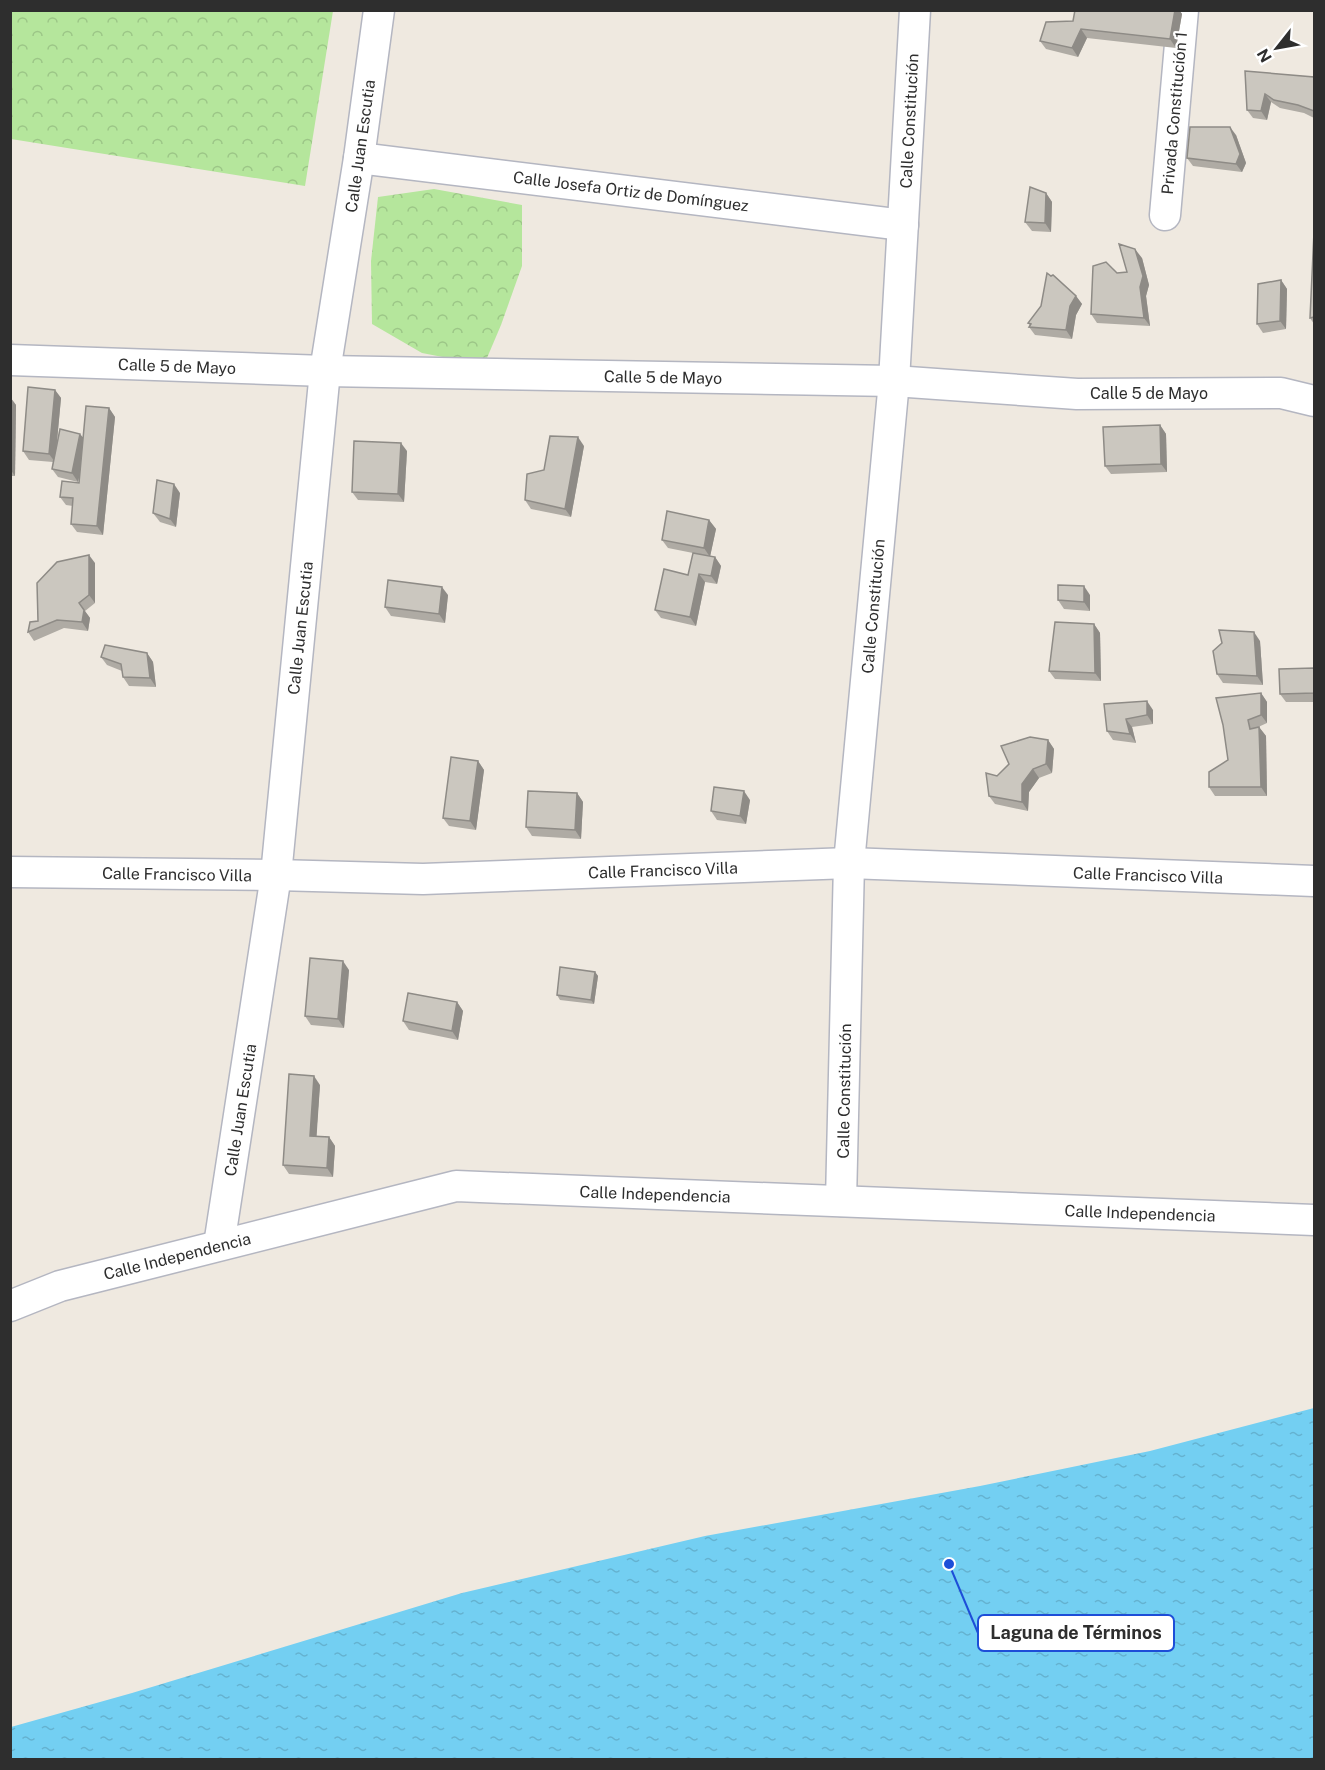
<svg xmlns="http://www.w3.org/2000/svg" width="1325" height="1770" viewBox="0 0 1325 1770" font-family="'Public Sans',sans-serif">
<defs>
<pattern id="forest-crowns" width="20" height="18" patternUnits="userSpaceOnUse" patternTransform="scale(1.5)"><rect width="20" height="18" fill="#b5e69c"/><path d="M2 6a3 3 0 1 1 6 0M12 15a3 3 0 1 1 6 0" fill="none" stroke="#9cc687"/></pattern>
<pattern id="water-ripples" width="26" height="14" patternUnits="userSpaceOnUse" patternTransform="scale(1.5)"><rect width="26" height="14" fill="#73cff2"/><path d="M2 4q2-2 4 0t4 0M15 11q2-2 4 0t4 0" fill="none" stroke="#64b2d0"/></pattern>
</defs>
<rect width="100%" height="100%" fill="#efe9e0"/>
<g fill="url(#forest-crowns)">
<polygon points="10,11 333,11 305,186 11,139"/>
<polygon points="434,189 522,205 522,266 501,325 484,365 422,353 372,324 371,261 378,197"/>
</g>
<polygon fill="url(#water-ripples)" points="1314,1408 1314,1759 11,1759 11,1727 132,1693 462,1593 705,1536 980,1486 1150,1451"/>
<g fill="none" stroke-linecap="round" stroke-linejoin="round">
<g stroke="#b4b6c1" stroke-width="33">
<g id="street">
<polyline points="359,158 903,225"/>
<polyline points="1165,215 1183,10"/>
<polyline points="10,360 325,371 894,381 1077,394 1281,393 1314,401"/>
<polyline points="10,872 276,875 423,879 849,863 1314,881"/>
<polyline points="841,1201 849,863 894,381 915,10"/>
<polyline points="219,1245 276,875 325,371 359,158 379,10"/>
<polyline points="10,1306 60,1286 456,1186 1314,1220"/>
</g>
</g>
<use href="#street" stroke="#fff" stroke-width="30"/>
</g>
<g fill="#afaba4">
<polygon points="1075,10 1179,10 1182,14 1176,48 1087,38 1078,57 1046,49 1040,41 1073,21"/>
<polygon points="1245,71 1314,77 1314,118 1304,113 1280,108 1271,102 1267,120 1253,118 1247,110"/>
<polygon points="1236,135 1246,163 1242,172 1193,166 1187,158"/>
<polygon points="1046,193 1052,202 1051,232 1032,231 1025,222"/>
<polygon points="1314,232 1314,324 1310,318"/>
<polygon points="1142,258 1149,285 1146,296 1150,326 1097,323 1091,314 1117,273 1127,272"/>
<polygon points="1281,280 1287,289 1286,329 1263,333 1257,324"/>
<polygon points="1076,296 1082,304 1076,315 1072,339 1035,335 1029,327 1030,325 1028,323"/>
<polygon points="55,390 61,398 57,441 83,437 109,408 115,417 103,535 77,532 71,524 73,506 66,505 60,497 79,483 79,477 78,482 58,477 52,469 53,462 29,460 23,451"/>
<polygon points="10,397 16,405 15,476 10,476"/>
<polygon points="1160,425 1166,434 1167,472 1111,474 1105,466"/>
<polygon points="584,446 571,517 531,509 525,500 544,470"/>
<polygon points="407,451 404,502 358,500 352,492"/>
<polygon points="180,493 176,527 160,522 153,513"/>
<polygon points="709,520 716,529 710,556 715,557 721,566 717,584 705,582 696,626 661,618 655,610 688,575 693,553 668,548 662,540"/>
<polygon points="95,563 95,603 85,611 90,618 88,631 64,628 34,641 28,632"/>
<polygon points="448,595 445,623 391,616 385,607"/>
<polygon points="1090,595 1090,611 1064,609 1058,600"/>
<polygon points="1094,624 1100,633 1101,681 1055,679 1049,671"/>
<polygon points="1260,641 1263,685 1223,683 1217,674"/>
<polygon points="147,653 153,662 156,687 129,686 123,677 122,671 107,665 101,657"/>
<polygon points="1314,668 1314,702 1286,702 1280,694"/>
<polygon points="1261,693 1267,702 1267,723 1256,728 1259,727 1266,736 1267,796 1215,796 1209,787 1228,760"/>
<polygon points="1104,704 1153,710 1153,724 1132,727 1136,743 1113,740 1107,731"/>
<polygon points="1048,740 1054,749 1052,773 1039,778 1029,792 1028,811 995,804 989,796 997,776"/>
<polygon points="478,761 484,770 476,830 449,826 443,818"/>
<polygon points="577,793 583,802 581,839 532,836 526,827"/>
<polygon points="750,800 746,824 717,820 711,811"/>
<polygon points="349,970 344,1028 311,1025 305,1016"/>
<polygon points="595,972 598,976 594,1004 560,1000 557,995"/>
<polygon points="457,1002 463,1011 458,1040 409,1030 403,1021"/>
<polygon points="320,1085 316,1137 329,1137 335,1146 333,1177 289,1174 283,1165"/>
</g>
<g fill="#8e8b86">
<polygon points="1175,10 1179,10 1182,14 1176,48 1170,39"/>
<polygon points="1081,29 1087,38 1078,57 1072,48"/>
<polygon points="1265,94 1271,102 1267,120 1261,111"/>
<polygon points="1230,127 1236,135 1246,163 1242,172 1236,164"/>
<polygon points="1046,193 1052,202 1051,232 1045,223"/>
<polygon points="1135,249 1142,258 1149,285 1146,296 1150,326 1144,318"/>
<polygon points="1281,280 1287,289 1286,329 1280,321"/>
<polygon points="1076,296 1082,304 1076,315 1072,339 1066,330 1070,306"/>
<polygon points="55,390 61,398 55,462 49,454"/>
<polygon points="10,397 16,405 15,476 10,469"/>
<polygon points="109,408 115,417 103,535 97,526"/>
<polygon points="1160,425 1166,434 1167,472 1161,464"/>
<polygon points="80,434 87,442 78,482 72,473"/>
<polygon points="578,437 584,446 571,517 565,509"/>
<polygon points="401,443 407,451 404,502 398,494"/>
<polygon points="174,484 180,493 176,527 170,519"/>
<polygon points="709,520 716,529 710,557 704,548"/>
<polygon points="89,555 95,563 95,603 89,595"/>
<polygon points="715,557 721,566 717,584 711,576"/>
<polygon points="699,574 705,582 696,626 690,617"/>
<polygon points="1084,586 1090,595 1090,611 1084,602"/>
<polygon points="442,587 448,595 445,623 439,614"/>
<polygon points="79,603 90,618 88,631 82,622"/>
<polygon points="1094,624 1100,633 1101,681 1095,673"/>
<polygon points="1254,632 1260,641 1263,685 1257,676"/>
<polygon points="147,653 153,662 156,687 150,678"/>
<polygon points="1261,693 1267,702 1267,723 1261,715"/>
<polygon points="1147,701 1153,710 1153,724 1147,715"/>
<polygon points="1126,719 1132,727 1136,743 1130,734"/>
<polygon points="1259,727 1266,736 1267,796 1261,787"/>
<polygon points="1048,740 1054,749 1052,773 1046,764"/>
<polygon points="478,761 484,770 476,830 470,821"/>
<polygon points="1033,769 1039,778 1029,792 1028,811 1022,802 1022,784"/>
<polygon points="744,791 750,800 746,824 740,816"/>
<polygon points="577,793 583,802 581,839 575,830"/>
<polygon points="343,961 349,970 344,1028 338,1019"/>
<polygon points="595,972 598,976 594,1004 591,1000"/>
<polygon points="457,1002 463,1011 458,1040 452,1031"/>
<polygon points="314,1076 320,1085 316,1145 310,1136"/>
<polygon points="329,1137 335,1146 333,1177 327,1168"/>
</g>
<g fill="#cbc7bf" stroke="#8e8b86" stroke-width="1.5">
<polygon points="1075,10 1175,10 1170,39 1081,29 1072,48 1040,41 1046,22 1073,21"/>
<polygon points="1245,71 1314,77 1314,111 1298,105 1274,100 1265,94 1261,111 1247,110"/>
<polygon points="1190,127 1230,127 1240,154 1236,164 1187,158"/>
<polygon points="1030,187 1046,193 1045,223 1025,222"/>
<polygon points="1314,232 1314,317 1310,318"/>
<polygon points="1119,244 1135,249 1143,276 1140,287 1144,318 1091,314 1093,266 1106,262 1117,273 1127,272"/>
<polygon points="1047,273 1051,276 1053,275 1076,296 1070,306 1066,330 1029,327 1031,324 1028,323 1041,306"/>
<polygon points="1281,280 1280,321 1257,324 1258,284"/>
<polygon points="28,387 55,390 49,454 23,451"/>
<polygon points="86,406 109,408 97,526 71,524 73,498 60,497 62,481 79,483"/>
<polygon points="1160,425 1161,464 1105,466 1103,427"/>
<polygon points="60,429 80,434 72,473 52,469"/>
<polygon points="550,436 578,437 565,509 525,500 527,474 544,470"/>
<polygon points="354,441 401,443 398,494 352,492"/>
<polygon points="157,480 174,484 170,519 153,513"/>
<polygon points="667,511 709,520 704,548 662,540"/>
<polygon points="693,553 715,557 711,576 699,574 690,617 655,610 664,569 688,575"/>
<polygon points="89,555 89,595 79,603 84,610 82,622 57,620 28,632 30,622 38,621 37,583 57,562"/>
<polygon points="388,580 442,587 439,614 385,607"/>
<polygon points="1058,585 1084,586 1084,602 1058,600"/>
<polygon points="1055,622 1094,624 1095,673 1049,671"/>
<polygon points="1219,630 1254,632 1257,676 1217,674 1213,651 1222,643"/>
<polygon points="105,645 147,653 150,678 123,677 121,664 101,657"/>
<polygon points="1314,668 1314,693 1280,694 1279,669"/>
<polygon points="1261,693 1261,715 1248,720 1250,729 1259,727 1261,787 1209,787 1209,772 1228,760 1223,725 1216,698"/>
<polygon points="1147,701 1147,715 1126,719 1130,734 1107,731 1104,704"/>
<polygon points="1030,737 1048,740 1046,764 1033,769 1022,784 1022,802 989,796 986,773 997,776 1009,764 1001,746"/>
<polygon points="451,757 478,761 470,821 443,818"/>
<polygon points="714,787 744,791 740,816 711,811"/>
<polygon points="528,791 577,793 575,830 526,827"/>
<polygon points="310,958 343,961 338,1019 305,1016"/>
<polygon points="560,967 595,972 591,1000 557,995"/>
<polygon points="408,993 457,1002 452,1031 403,1021"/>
<polygon points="289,1074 314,1076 310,1136 329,1137 327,1168 283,1165"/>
</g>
<g text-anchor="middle" stroke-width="4.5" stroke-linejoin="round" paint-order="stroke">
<g font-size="16" fill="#2e2e2e" stroke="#fff">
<text transform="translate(1174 113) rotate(-85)" y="6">Privada Constitución 1</text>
<text transform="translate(909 121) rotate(-87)" y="6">Calle Constitución</text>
<text transform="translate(360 146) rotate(-82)" y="6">Calle Juan Escutia</text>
<text transform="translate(631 191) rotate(7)" y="6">Calle Josefa Ortiz de Domínguez</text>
<text transform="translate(177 366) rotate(2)" y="6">Calle 5 de Mayo</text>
<text transform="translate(663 377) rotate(1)" y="6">Calle 5 de Mayo</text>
<text x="1149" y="399">Calle 5 de Mayo</text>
<text transform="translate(873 606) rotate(-85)" y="6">Calle Constitución</text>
<text transform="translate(300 628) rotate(-84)" y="6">Calle Juan Escutia</text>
<text transform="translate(663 870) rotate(-2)" y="6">Calle Francisco Villa</text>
<text transform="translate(177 874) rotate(1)" y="6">Calle Francisco Villa</text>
<text transform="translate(1148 875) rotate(2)" y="6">Calle Francisco Villa</text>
<text transform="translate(844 1091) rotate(-89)" y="6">Calle Constitución</text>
<text transform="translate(240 1110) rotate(-81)" y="6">Calle Juan Escutia</text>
<text transform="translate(655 1194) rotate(2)" y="6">Calle Independencia</text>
<text transform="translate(1140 1213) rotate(2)" y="6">Calle Independencia</text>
<text transform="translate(177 1256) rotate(-14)" y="6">Calle Independencia</text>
</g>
</g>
<path fill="none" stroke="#1d4ed8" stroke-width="2" d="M949 1564L978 1633"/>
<circle fill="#1d4ed8" stroke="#fff" stroke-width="2" cx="949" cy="1564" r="6"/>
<rect fill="#fff" stroke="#1d4ed8" stroke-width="2" x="978" y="1615" width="196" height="36" rx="6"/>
<g font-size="18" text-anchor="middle" font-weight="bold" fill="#2e2e2e">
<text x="1076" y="1639">Laguna de Términos</text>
</g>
<rect width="1325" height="1770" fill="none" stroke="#2e2e2e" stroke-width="24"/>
<g transform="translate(1277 48) rotate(239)" stroke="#ffffff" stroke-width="4.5" paint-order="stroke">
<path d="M0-4.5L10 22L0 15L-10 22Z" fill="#2e2e2e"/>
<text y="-9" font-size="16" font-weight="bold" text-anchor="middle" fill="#2e2e2e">N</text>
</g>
</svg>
